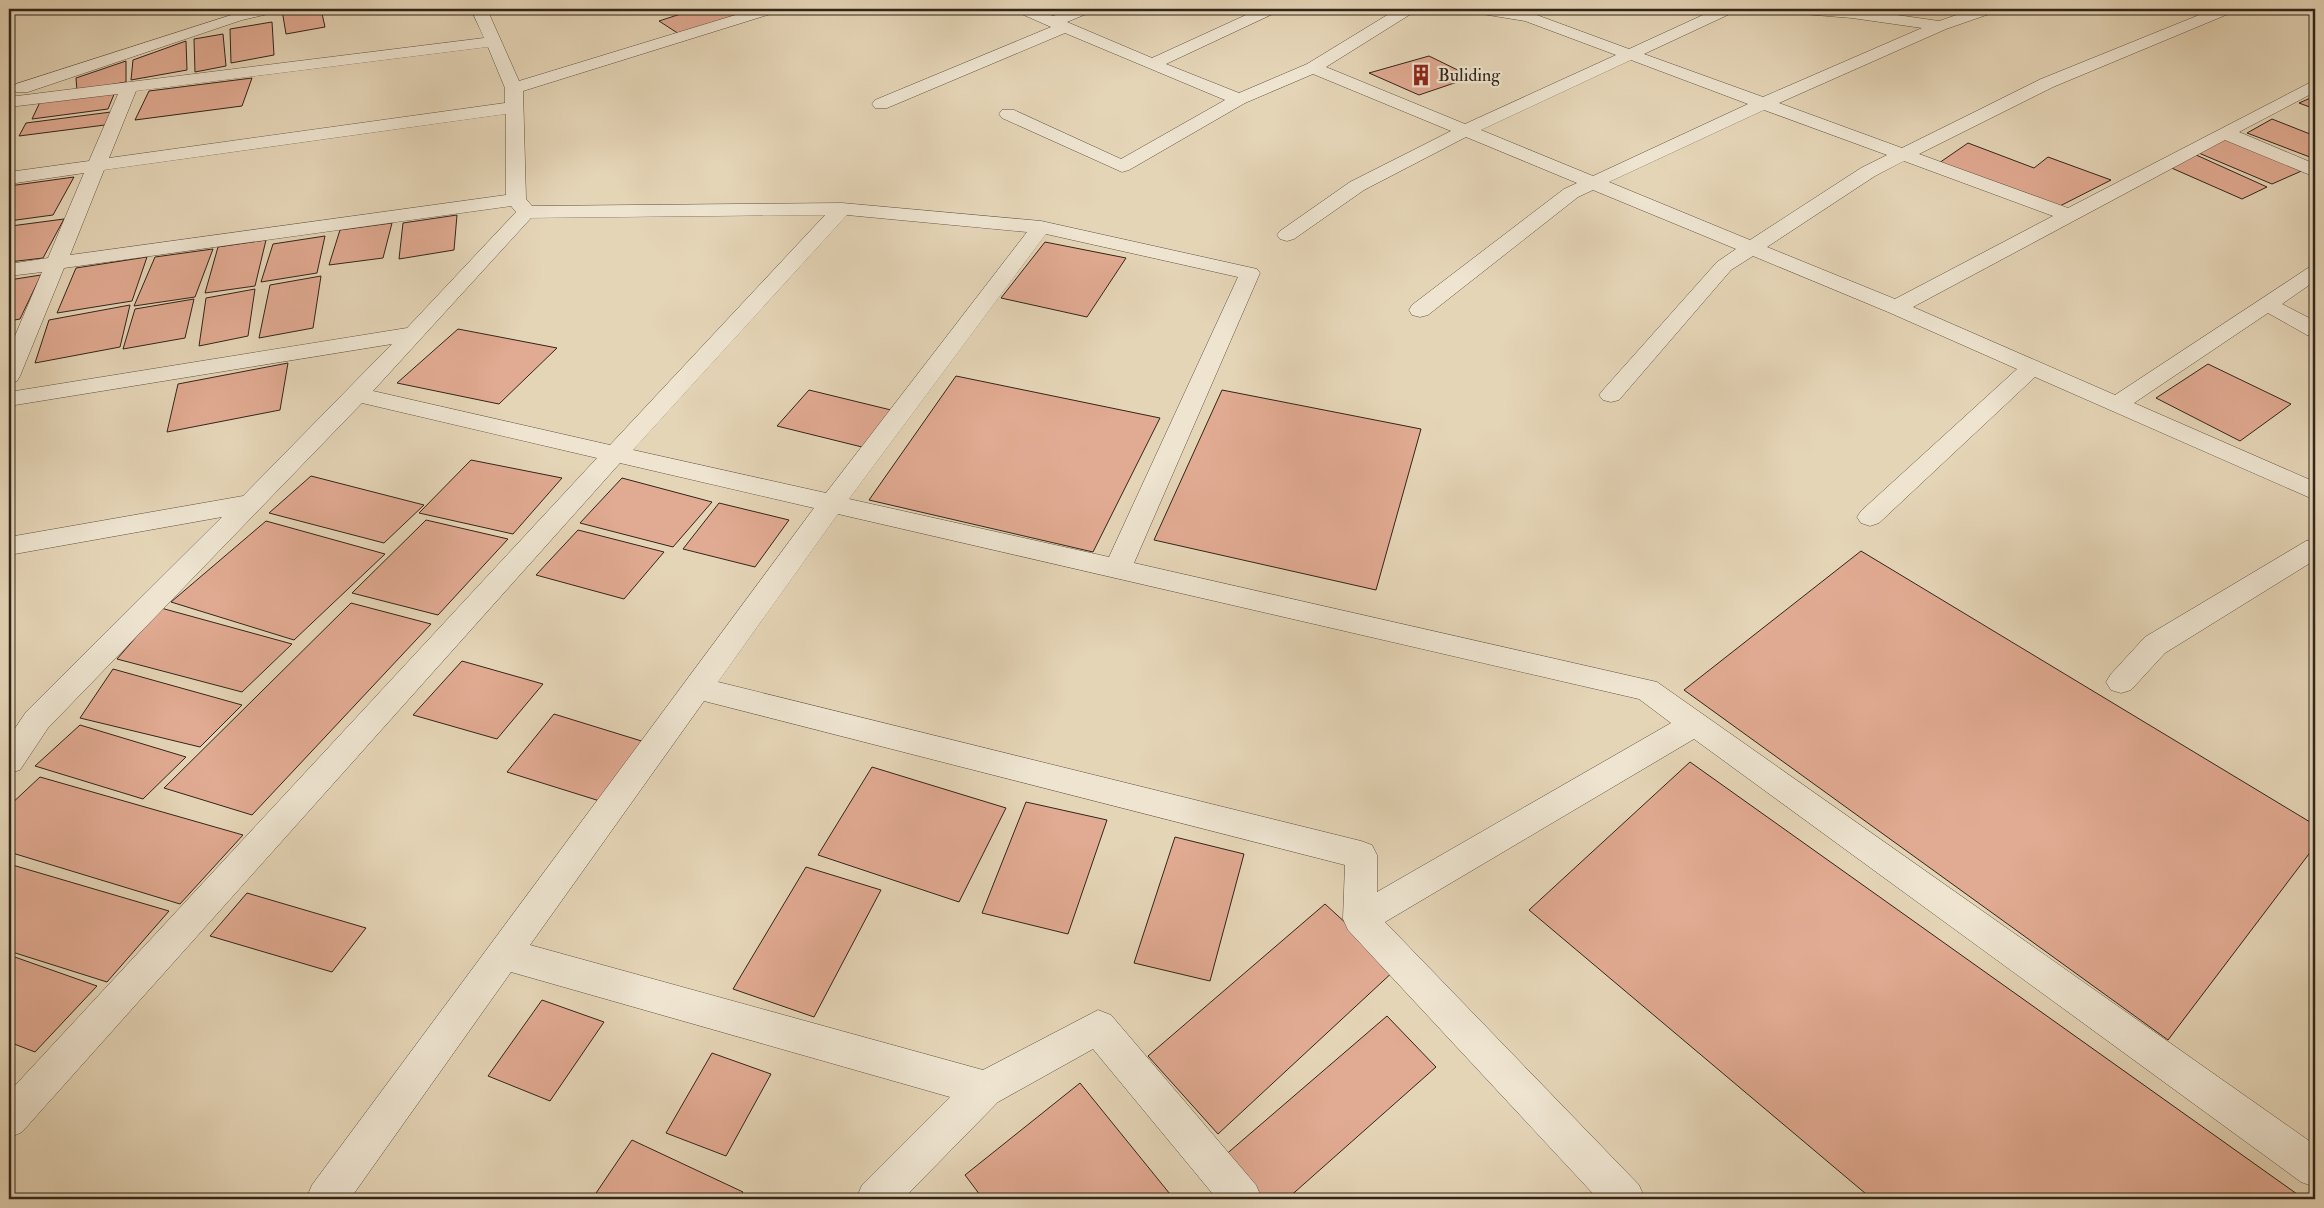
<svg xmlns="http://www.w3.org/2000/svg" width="2324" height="1208" viewBox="0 0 2324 1208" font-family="'IM FELL Double Pica',serif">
<rect width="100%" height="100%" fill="#e5d5b7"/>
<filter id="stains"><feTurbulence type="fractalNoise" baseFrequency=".004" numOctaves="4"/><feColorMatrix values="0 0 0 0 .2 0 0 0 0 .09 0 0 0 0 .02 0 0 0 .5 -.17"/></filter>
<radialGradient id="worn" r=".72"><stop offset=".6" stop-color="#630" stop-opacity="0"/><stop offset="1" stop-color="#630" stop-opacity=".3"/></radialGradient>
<g fill="#e1aa92" stroke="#322519">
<polygon points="292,9 321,9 325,27 286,34 282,10"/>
<polygon points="696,9 754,9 679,34 659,21"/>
<polygon points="272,22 274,55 231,63 230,29"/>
<polygon points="223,34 226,66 195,72 194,39"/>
<polygon points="186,41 187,70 131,80 133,60"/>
<polygon points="1429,56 1472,77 1419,95 1369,73"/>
<polygon points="126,61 126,82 77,91 76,78"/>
<polygon points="252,78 242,106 135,120 149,91"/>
<polygon points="115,92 108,109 32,119 40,102"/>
<polygon points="2315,96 2315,109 2299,103"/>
<polygon points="111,112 105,125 19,136 26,123"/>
<polygon points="2272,119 2315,136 2315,159 2247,133"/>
<polygon points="2227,137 2306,169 2272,184 2194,151"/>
<polygon points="1968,143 2034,168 2048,157 2111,180 2056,208 1939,163"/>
<polygon points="2194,154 2267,187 2242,199 2167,166"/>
<polygon points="74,177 53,215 9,221 9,186"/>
<polygon points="457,215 454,250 399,259 403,223"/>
<polygon points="64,219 43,258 9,262 11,226"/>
<polygon points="392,223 383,258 329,265 340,230"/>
<polygon points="325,236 317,273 261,282 273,244"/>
<polygon points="266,240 255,286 205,293 218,247"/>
<polygon points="1045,242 1126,258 1087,317 1001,298"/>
<polygon points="213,249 195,297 134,306 155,257"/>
<polygon points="147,257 132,301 57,313 76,268"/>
<polygon points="41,275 20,319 9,321 9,280"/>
<polygon points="321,276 313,328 259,338 270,285"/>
<polygon points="255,289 248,336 199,346 206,298"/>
<polygon points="194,299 185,338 123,349 135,309"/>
<polygon points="130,305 120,347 35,363 49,320"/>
<polygon points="458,329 557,348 499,404 397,383"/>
<polygon points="288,363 280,410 167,432 178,384"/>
<polygon points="2208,364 2291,404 2240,441 2156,398"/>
<polygon points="956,376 1160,418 1093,552 869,500"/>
<polygon points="809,390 891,410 862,447 777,426"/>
<polygon points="1222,390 1421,429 1376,590 1154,540"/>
<polygon points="471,460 562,478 513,534 419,513"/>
<polygon points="311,476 424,505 384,543 269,513"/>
<polygon points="622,478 712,502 673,547 580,523"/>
<polygon points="719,503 789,520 755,567 683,549"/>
<polygon points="426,520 508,539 438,615 352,593"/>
<polygon points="266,521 385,554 294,640 171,602"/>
<polygon points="578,530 664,552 624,599 536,575"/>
<polygon points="1861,551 2315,825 2315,846 2168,1040 1684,690"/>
<polygon points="351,603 431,624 252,815 164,788"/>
<polygon points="161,608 292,644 242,692 117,659"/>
<polygon points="462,661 543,684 497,739 413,715"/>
<polygon points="113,669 242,705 200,747 80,718"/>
<polygon points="554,714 648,743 603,802 507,772"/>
<polygon points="80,725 186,757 143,799 35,766"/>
<polygon points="1690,762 2304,1199 1872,1199 1529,910"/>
<polygon points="872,767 1006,808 959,902 818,855"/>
<polygon points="40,777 243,835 180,904 9,852 9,806"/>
<polygon points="1026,802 1107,820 1068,934 982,913"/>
<polygon points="1175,837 1244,854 1210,981 1134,963"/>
<polygon points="9,864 169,911 107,982 9,951"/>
<polygon points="806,867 881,890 814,1017 733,989"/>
<polygon points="247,893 366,928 332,972 210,936"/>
<polygon points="1325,904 1396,969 1218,1134 1148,1056"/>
<polygon points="9,955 97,986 35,1052 9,1042"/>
<polygon points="542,1000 604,1022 550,1101 488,1076"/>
<polygon points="1387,1016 1436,1067 1287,1199 1257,1199 1223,1157"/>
<polygon points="712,1053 771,1074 726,1156 666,1133"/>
<polygon points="1080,1083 1174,1199 983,1199 965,1175"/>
<polygon points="632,1140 743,1192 738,1199 592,1199"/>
</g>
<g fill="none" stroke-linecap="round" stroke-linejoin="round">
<g stroke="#5f5140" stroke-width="1">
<g id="minor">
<polygon points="250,9 279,9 277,12 242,20 28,92 16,92 13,88 16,84"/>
<path d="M471,9h16l32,72 236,-72h24l-2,3 -254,79 3,108 6,7 310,-3 199,18 216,48 3,4 -126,290 523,119 658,463v42l-14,-5 -607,-443 -309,183 254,263 6,14h-47l-250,-269 -5,-11 2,-54 -641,-164 -174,244 453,125 115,-60 13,5 145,170 6,14h-45l-124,-150 -95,53 -95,97h-47l6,-14 88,-88 -439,-125 -161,227h-44l6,-14 502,-677 -194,-45 -598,669 -13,6v-46l588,-634 -235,-55 -314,325 -28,42 -11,3v-36l17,-25 196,-195 -213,38v-18l234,-41 149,-152 -383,62v-14l398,-64 109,-116 -5,-6 -447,62 -44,108 -3,5 -8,2v-33l33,-78 -33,4v-12l39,-6 36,-85 -75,11v-12l80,-11 29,-67 -109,13v-10l475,-59zM488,47l17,41v15l-396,55 27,-67zM506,114v81l-436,60 34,-85zM825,215l-215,230 -237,-54 158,-173zM847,215l180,17 -201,261 -193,-43zM1046,234l192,43 -129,280 -260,-58zM838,514l801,185 32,24 -294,169v-37l-5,-10 -11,-4 -643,-159z"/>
<path d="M1015,9h21l17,7 19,-7h21l-2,3 -24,10 85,36 107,-49h20l-2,3 -111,52 73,29 68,-29 90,-55h19l-2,3 -88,55 139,57 151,-69 -91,-34 -43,-7 -6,-2 -2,-3h34l26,5 95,35 87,-40h20l-2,3 -90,42 119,43 159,-69 -70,-10 -49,-4 -6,-2 -2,-3h75l-1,2 70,10 35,-12h23l-2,3 -49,17 -167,74 123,45 139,-69 173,-70h21l-2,3 -180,75 -134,67 149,54 247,-128v12l-76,40 76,32v13l-90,-37 -312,167 202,88 193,-127 7,-2v15l-33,23 33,17v16l-8,-2 -39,-22 -134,90 181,79v18l-280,-123 -156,146 -9,3 -9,-3 -4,-6 4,-6 156,-142 -129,-57 -135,-56 -22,14 -112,130 -8,2 -8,-2 -4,-5 4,-5 114,-128 19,-13 -143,-59 -15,7 -150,118 -8,2 -8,-2 -3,-5 3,-5 152,-116 13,-6 -111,-46 -102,53 -70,49 -7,2 -7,-2 -3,-4 3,-4 70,-49 101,-51 -138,-57 -68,29 -116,67 -7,2 -120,-54 -3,-4 3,-4h12l107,49 104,-59 -160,-67 -178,75h-12l-3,-4 3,-4 176,-73 -34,-15zM1631,60l117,44 -155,72 -112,-46zM1764,110l123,45 -26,13 -111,72 -141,-58zM1904,161l149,55 -158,83 -128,-52 108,-71z"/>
<polygon points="2315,539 2315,560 2165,653 2131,690 2121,693 2111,690 2106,682 2111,674 2145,637 2306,541"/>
</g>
</g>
<use href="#minor" fill="#eee4d0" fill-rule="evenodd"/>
</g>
<defs>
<g id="building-bare" transform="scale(1.725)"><path d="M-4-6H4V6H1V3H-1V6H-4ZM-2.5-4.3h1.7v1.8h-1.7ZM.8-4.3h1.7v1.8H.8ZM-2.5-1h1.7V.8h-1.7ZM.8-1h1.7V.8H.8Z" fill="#8f2418" stroke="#eee4d0" stroke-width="2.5" paint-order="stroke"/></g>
</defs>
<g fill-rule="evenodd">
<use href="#building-bare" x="1421" y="75"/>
</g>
<g text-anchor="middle" stroke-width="4.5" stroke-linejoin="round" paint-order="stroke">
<g font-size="18" fill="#322519" stroke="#eee4d0" text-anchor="start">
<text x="1438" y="81">Buliding</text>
</g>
</g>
<rect width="2324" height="1208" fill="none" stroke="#e5d5b7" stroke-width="30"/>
<rect x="10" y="10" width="2304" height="1188" fill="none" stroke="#322519" stroke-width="2.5"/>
<rect x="15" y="15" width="2294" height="1178" fill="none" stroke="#322519"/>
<rect width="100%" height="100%" filter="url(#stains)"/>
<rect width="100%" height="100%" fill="url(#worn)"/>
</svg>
